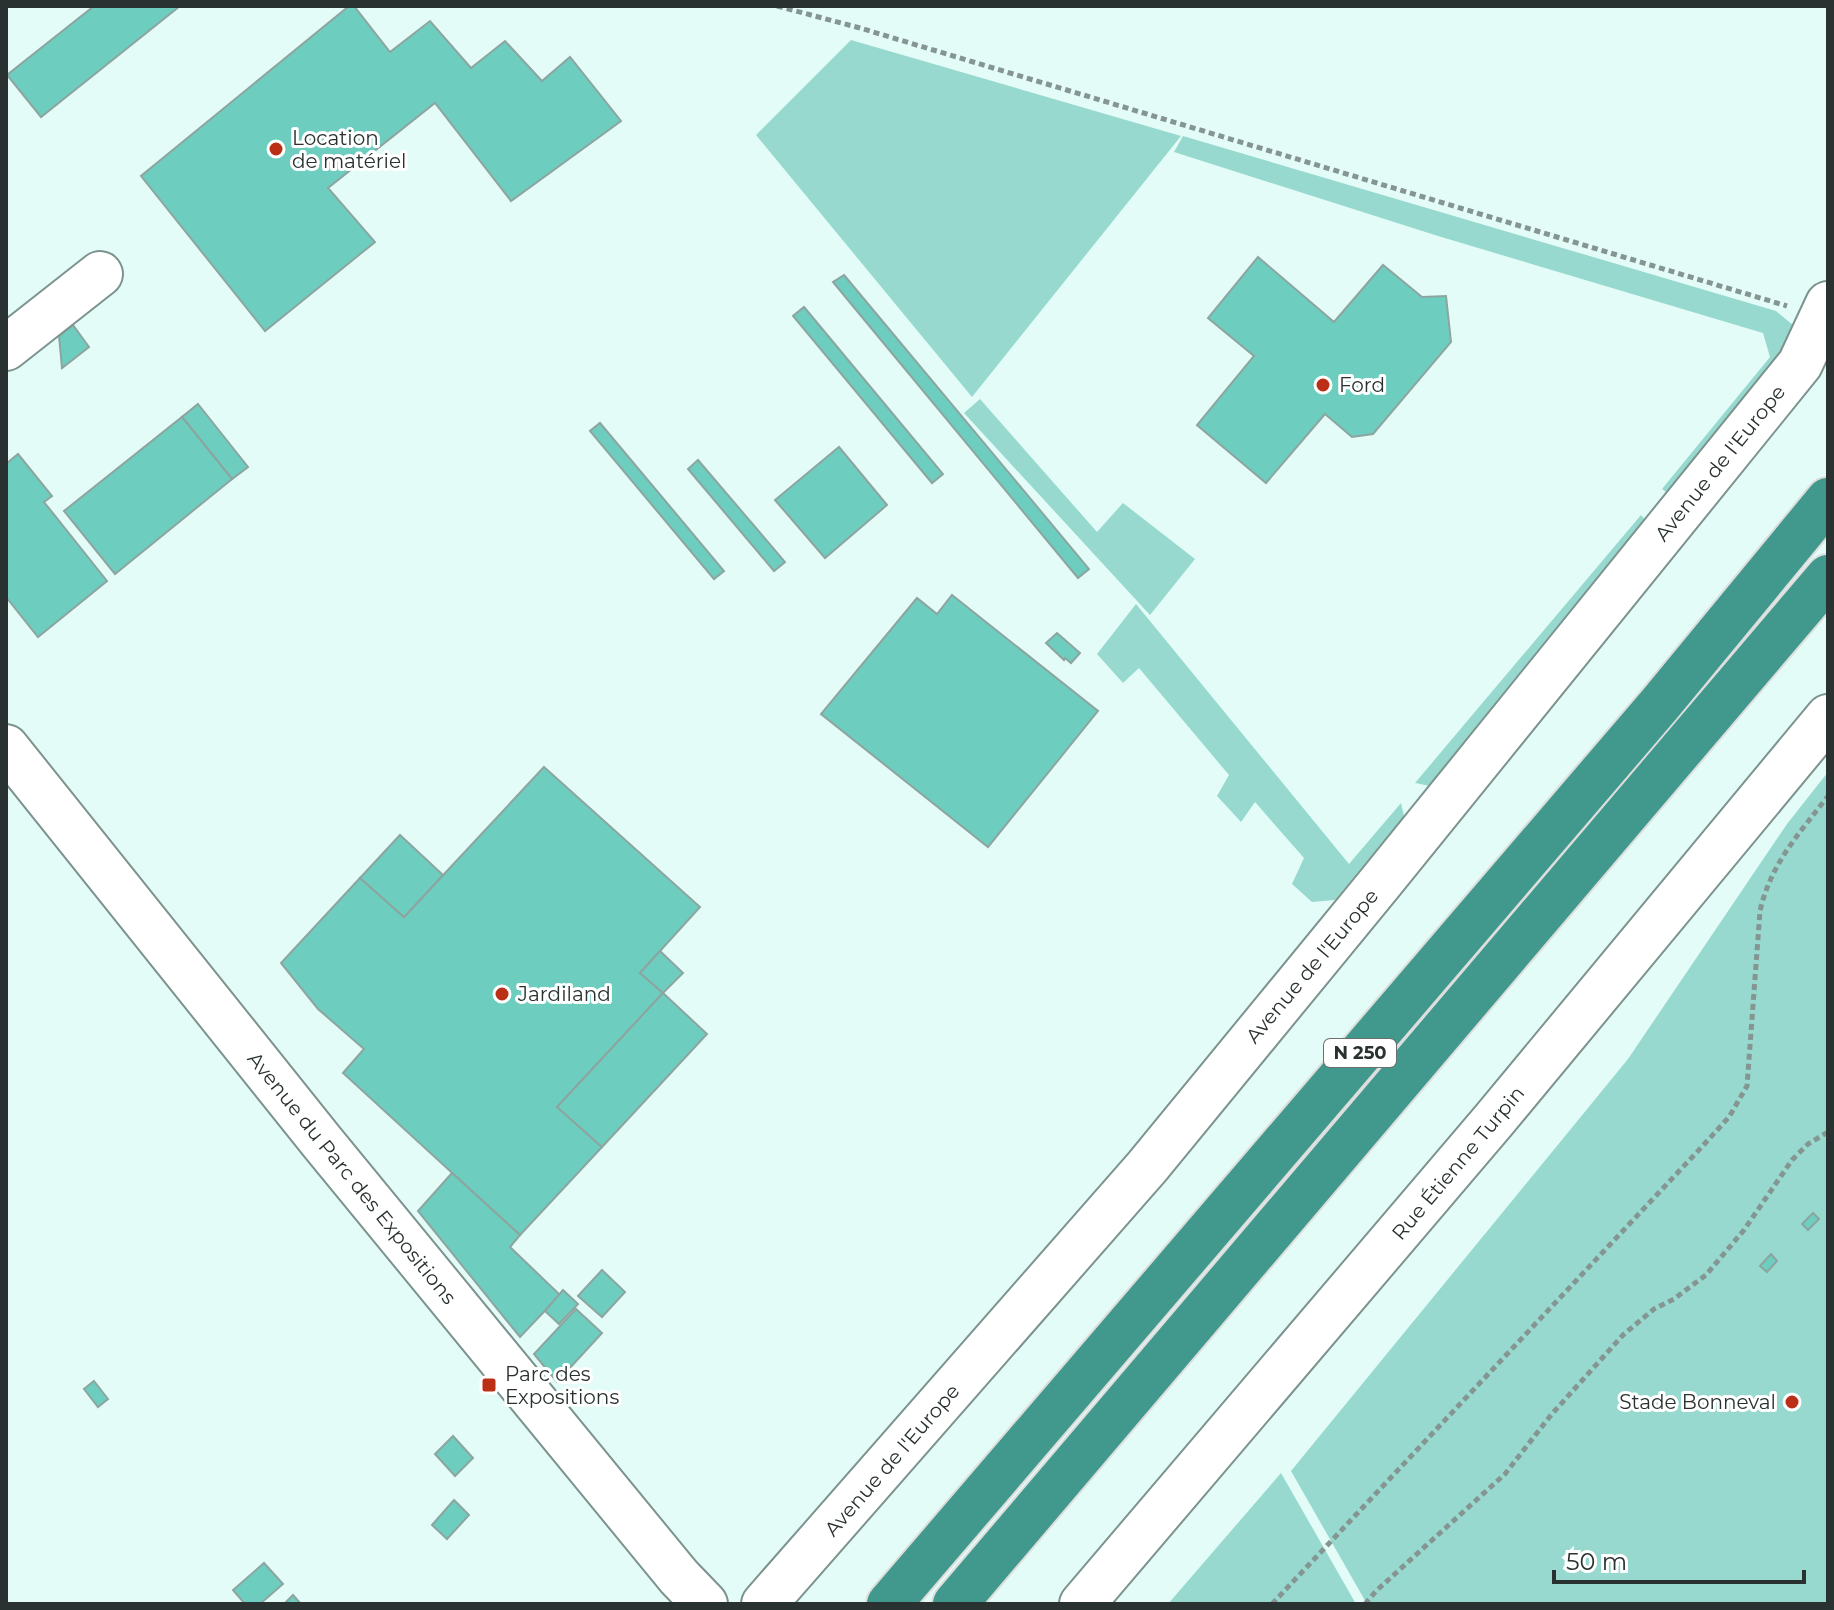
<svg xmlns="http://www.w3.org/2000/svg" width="1834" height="1610" viewBox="0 0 1834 1610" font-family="Montserrat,sans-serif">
<rect width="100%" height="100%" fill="#e3fcf7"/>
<g fill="#97d9ce">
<polygon points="851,40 1181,136 972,397 756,135"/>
<polygon points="1183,136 1776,311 1793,325 1794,344 1670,495 1662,489 1770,357 1763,333 1438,236 1174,152"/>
<polygon points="980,399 1097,532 1123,503 1195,559 1150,615 964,413"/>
<polygon points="1641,515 1649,524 1430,786 1415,783"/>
<polygon points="1136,604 1349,864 1401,803 1404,816 1335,900 1312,902 1292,884 1304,858 1255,802 1241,822 1217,796 1229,775 1139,668 1123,683 1097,654"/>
<polygon points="1828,772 1828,1604 1367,1604 1291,1471 1628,1059 1787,824"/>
<polygon points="1281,1473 1356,1604 1168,1604"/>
</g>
<g fill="#6dcebf" stroke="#8da5a0" stroke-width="2">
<polygon points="94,6 180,6 41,117 7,75"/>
<polygon points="349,6 354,6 390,52 430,21 471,68 505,41 542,81 570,57 621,121 511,201 435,103 328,188 375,242 265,331 141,176"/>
<polygon points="1258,257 1334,322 1383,265 1422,297 1446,296 1451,342 1373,434 1352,437 1325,414 1266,483 1197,425 1254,356 1208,318"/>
<polygon points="844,275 1089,569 1078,578 852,305 833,282"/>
<polygon points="804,307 943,474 932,483 793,316"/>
<polygon points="73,325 89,347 62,368 59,336"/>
<polygon points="198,404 248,467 232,479 182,417"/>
<polygon points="182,417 232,479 115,574 64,511"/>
<polygon points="600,423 724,571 714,579 590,431"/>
<polygon points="839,447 887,505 825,558 775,500"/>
<polygon points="18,454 52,496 44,502 107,581 38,637 6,597 6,464"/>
<polygon points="698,460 785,562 774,571 688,469"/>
<polygon points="952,595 1098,711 988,847 821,714 917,598 937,614"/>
<polygon points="1057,633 1080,653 1071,663 1065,658 1064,660 1046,643"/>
<polygon points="544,767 700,907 640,973 663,993 557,1107 602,1147 520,1235 343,1073 364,1049 318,1009 281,963 360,878 404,917"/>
<polygon points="400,835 443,875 404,917 360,878"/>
<polygon points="660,951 683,973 663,993 640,973"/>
<polygon points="663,993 707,1034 602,1147 557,1107"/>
<polygon points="452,1173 520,1235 510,1247 560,1295 520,1337 418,1211"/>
<polygon points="1813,1213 1819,1219 1808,1230 1802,1224"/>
<polygon points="1771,1254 1777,1261 1767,1272 1760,1266"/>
<polygon points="602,1270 625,1292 602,1317 578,1296"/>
<polygon points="563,1290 578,1304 559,1324 545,1311"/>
<polygon points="576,1309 602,1333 557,1382 534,1354"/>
<polygon points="94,1381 108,1399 98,1407 84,1389"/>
<polygon points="453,1436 473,1458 455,1476 435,1454"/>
<polygon points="454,1500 469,1515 447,1539 432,1525"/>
<polygon points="264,1563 283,1584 260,1604 245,1604 233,1590"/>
<polygon points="293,1595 301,1604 284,1604"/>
</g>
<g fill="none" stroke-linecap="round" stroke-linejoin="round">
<g stroke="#7c938e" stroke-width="48">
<g id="minor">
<polyline points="6,348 100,274"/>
<polyline points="6,747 322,1142 679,1577 705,1604"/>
<polyline points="764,1604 1147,1167 1380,883 1800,364 1828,304"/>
<polyline points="1082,1604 1494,1120 1828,717"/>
</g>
</g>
<g stroke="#dddede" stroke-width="48">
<g id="highway">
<polyline points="889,1604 1660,704 1828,500"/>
<polyline points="955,1604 1828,577"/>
</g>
</g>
<g stroke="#859592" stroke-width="5" stroke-dasharray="6 4" stroke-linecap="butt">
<polyline points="777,6 860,28 1787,306"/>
<path d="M1272,1604l426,-453 31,-34 18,-31 13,-175c11,-48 39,-77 68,-115"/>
<polyline points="1365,1604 1376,1591 1505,1474 1551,1415 1623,1335 1654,1309 1674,1299 1706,1275 1744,1230 1792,1160 1808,1144 1828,1132"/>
</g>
<use href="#minor" stroke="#fff" stroke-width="44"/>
<use href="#highway" stroke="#41988c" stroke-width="44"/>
</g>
<g fill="#ba2f15" stroke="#fff" stroke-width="3">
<circle cx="276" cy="149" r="8"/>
<circle cx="1323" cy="385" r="8"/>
<circle cx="502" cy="994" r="8"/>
<rect x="481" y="1377" width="16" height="16" rx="4"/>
<circle cx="1792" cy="1402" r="8"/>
</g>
<g text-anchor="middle" stroke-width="6" stroke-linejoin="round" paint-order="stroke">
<rect fill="#fff" stroke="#69706e" stroke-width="2" x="1324" y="1039" width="72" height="28" rx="6"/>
<g font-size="18" font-weight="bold" fill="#293230">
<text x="1360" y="1059">N 250</text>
</g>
<g font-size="20" fill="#293230" stroke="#fff" text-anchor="start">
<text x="292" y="145">Location<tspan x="292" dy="23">de matériel</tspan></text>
<text x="1339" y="392">Ford</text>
<text x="518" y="1001">Jardiland</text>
<text x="505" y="1381">Parc des<tspan x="505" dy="23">Expositions</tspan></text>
<text x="1776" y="1409" text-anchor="end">Stade Bonneval</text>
</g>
<g font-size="20" fill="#293230" stroke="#fff">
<text transform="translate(1720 463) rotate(-51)" y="7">Avenue de l'Europe</text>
<text transform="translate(1312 966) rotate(-50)" y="7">Avenue de l'Europe</text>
<text transform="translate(1458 1163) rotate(-50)" y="7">Rue Étienne Turpin</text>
<text transform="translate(352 1178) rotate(51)" y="7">Avenue du Parc des Expositions</text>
<text transform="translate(892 1460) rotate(-49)" y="7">Avenue de l'Europe</text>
</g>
</g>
<rect width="1834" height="1610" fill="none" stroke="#293230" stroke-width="16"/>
<path d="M1554 1570v12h250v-12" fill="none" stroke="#293230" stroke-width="4"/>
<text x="1566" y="1570" font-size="24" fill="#293230" stroke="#ffffff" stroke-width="6" paint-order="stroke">50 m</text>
</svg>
